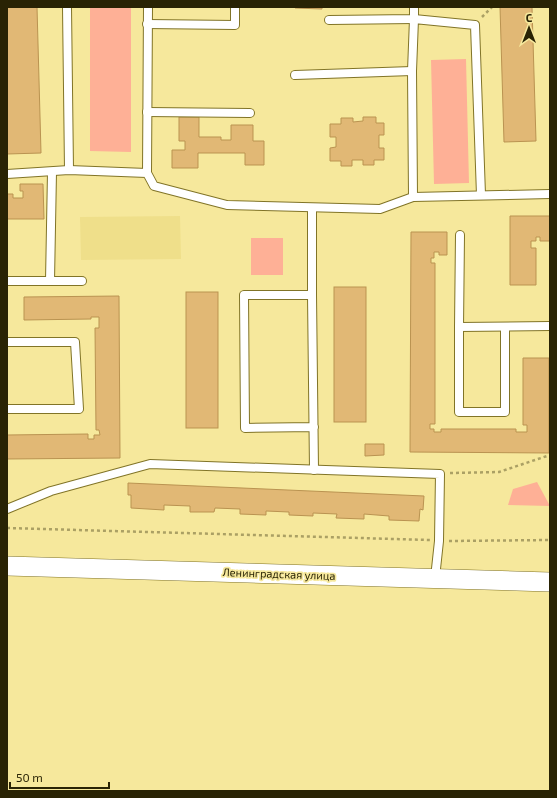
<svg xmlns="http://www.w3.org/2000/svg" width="557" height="798" viewBox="0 0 557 798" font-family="'Exo 2',sans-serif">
<rect width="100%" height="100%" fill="#f6e89c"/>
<polygon fill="#efdf8a" points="180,216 181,259 81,260 80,217"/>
<g fill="#feb096">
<polygon points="90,7 131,7 131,152 90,151"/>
<polygon points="466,59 469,183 434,184 431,60"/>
<rect x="251" y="238" width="32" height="37"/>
<polygon points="537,482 550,506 508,505 513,489"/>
</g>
<g fill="#e1b875" stroke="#ba9351">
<polygon points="7,7 37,7 41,153 7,154"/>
<polygon points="295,7 322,7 322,9 295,8"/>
<polygon points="500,7 532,7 536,141 504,142"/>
<polygon points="179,117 199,117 199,137 221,137 221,140 231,140 231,125 253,125 253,141 264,141 264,165 245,165 245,153 198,153 198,168 172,168 172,150 185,150 185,141 179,141"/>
<polygon points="363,117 376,117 376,123 384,123 384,135 379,135 379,148 384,148 384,160 374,160 374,165 363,165 363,160 352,160 352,166 341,166 341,161 330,161 330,148 336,147 336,137 330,137 330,124 341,124 341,118 353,118 353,122 363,121"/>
<polygon points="20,184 43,184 44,219 7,219 7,194 13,194 13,198 23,198 23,191 20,191"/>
<polygon points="510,216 550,216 550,241 540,241 540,237 536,237 536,241 531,241 531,248 536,248 536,285 510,285"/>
<polygon points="411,232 447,232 447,255 439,255 439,252 434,252 434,258 431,258 431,263 435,263 435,424 430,424 430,429 434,429 434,432 441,432 441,429 516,429 516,432 527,432 527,425 523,425 523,358 549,358 549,453 410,452"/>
<rect x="334" y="287" width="32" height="135"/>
<rect x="186" y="292" width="32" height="136"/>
<polygon points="119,296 120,458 7,459 7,435 88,434 88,439 94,439 94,435 100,435 99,430 96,430 95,328 99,328 99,317 91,317 91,319 24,320 24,297"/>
<polygon points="365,444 384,444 384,455 365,456"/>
<polygon points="128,483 424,496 423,510 420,509 419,521 389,520 389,516 364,514 364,519 336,518 337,514 313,513 313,516 289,515 289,512 266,511 266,515 240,514 240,509 215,508 214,512 190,512 190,506 164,505 164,510 131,508 131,495 128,495"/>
</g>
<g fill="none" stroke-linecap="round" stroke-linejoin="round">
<g stroke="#817427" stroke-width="10">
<g id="service">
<polyline points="67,7 69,170"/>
<polyline points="329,20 414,19 414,7"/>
<polyline points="147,24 235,25 235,7"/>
<polyline points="295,75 412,71"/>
<polyline points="147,112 250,113"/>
<polyline points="147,173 148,7"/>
<polyline points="7,174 69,170 147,173 154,186 227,205 380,209 413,197 550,194"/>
<polyline points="413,197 412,71 414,19 475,25 481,195"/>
<polyline points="312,208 312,295"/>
<polyline points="460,235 459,327 550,326"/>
<polyline points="7,281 82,281"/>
<polyline points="50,281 52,172"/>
<polyline points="459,327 459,412 505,412 505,327"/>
<polyline points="7,342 75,342 79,409 7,409"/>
<polyline points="314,427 245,428 244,295 312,295 314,470"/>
<polyline points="7,509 51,491 150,464 440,474 439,541 435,578"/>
</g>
</g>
<g stroke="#817427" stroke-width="20">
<polyline id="tertiary" points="7,566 550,582"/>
</g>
<g stroke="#aba064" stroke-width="2.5" stroke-dasharray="3 3" stroke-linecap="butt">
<polyline points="482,17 492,7"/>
<polyline points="450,473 499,472 550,455"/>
<polyline points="7,528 430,540"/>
<polyline points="449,541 550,540"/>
</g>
<use href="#service" stroke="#fff" stroke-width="8"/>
<use href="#tertiary" stroke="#fff" stroke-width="19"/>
</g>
<g text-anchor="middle" stroke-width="3.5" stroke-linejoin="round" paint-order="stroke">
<g font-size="11" fill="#292304" stroke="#f6e89c">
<text transform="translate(279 574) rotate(2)" y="4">Ленинградская улица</text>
</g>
</g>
<rect width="557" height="798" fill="none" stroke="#292304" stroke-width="16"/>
<g transform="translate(529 28)" stroke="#f6e89c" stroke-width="3" paint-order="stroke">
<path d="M0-3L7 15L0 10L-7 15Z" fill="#292304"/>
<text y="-6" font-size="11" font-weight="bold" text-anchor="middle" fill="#292304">С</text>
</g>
<path d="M10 782v6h99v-6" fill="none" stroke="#292304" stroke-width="2"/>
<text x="16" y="782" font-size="12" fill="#292304" stroke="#f6e89c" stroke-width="3" paint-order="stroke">50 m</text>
</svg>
